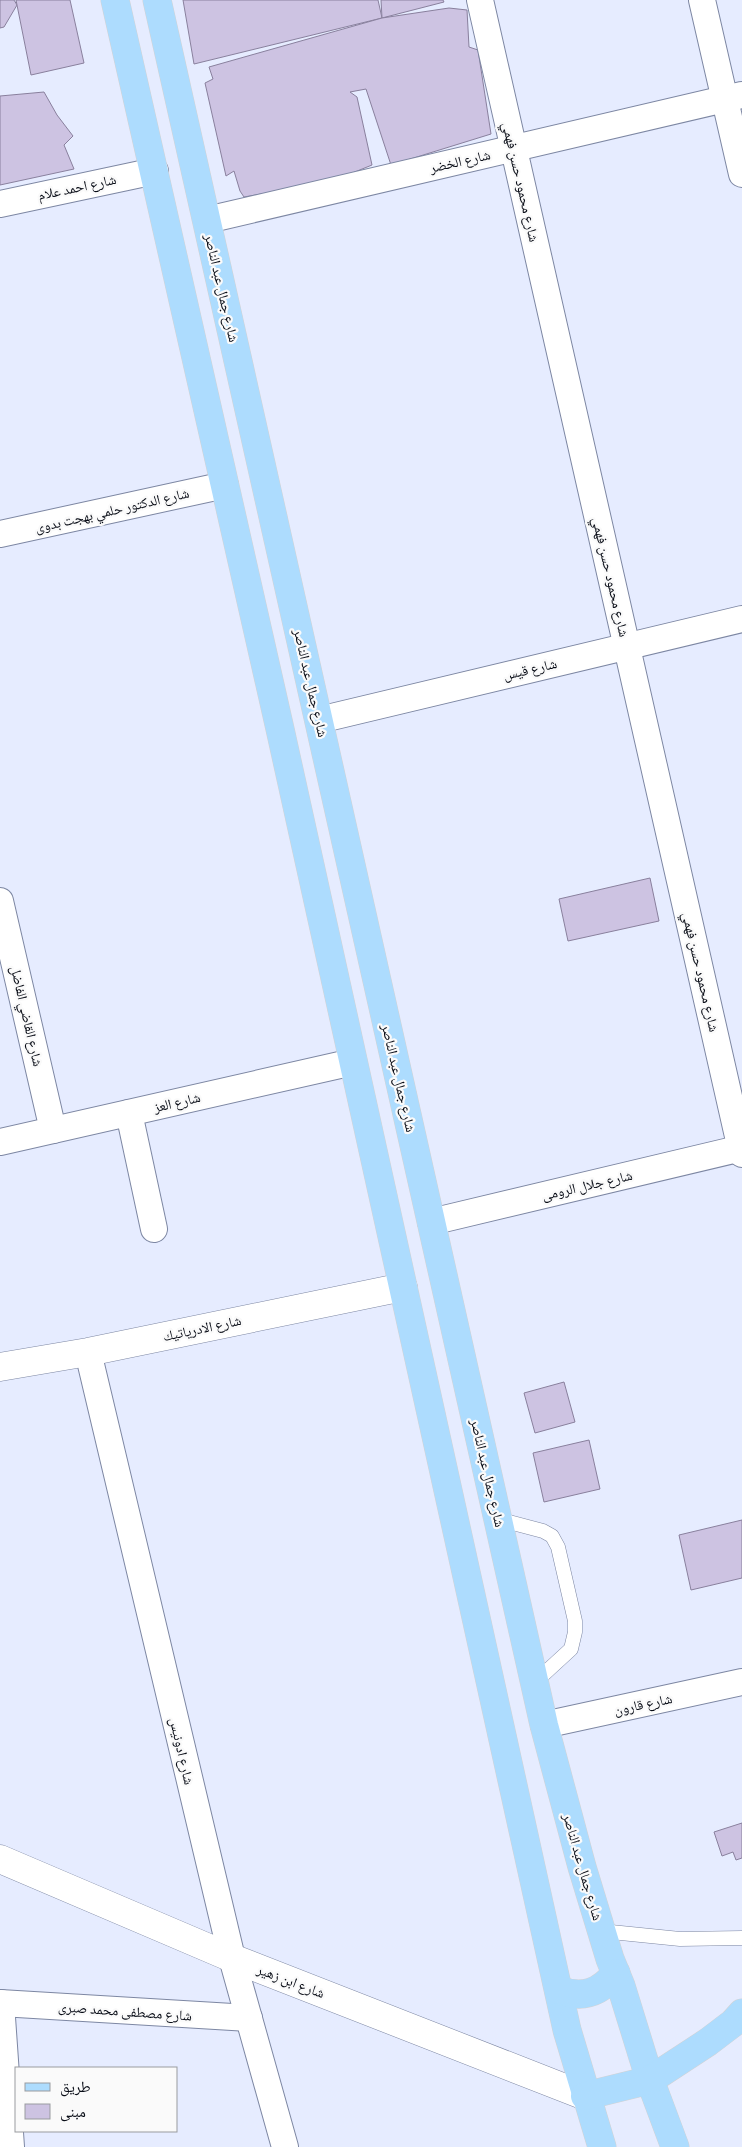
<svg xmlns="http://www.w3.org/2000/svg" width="742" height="2147" viewBox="0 0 742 2147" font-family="'PT Sans Narrow','Noto Naskh Arabic',sans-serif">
<rect width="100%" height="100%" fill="#e6ecff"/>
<g fill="#cdc3e2" stroke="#89809d">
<polygon points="0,0 14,0 17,5 4,27 0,28"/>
<polygon points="16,0 70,0 84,63 31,75"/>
<polygon points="183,0 378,0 382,18 194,64"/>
<polygon points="381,0 443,0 444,2 382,18"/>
<polygon points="449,8 467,10 469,47 478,50 491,134 391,165 366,89 350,92 357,97 372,165 335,180 269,198 261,194 244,197 240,191 234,171 226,176 205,83 213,79 209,67 382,18"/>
<polygon points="44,92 57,115 73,136 64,145 74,169 0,185 0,96"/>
<polygon points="650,878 659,921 568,941 559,899"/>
<polygon points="564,1382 575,1422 535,1433 524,1393"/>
<polygon points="589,1440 600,1489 544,1502 533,1453"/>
<polygon points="742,1520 742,1578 691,1590 679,1535"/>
<polygon points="742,1823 742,1858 736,1860 733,1852 722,1856 714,1832"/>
</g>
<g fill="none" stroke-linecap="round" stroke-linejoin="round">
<g stroke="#7d87a3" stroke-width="15">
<g id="service">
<polyline points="498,1519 543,1531 552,1536 558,1547 575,1621 575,1632 571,1649 534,1683"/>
<polyline points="601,1931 680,1939 742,1938"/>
</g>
</g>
<g stroke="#7d87a3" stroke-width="28">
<g id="minor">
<polyline points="480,0 742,1154"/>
<polyline points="702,0 742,174"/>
<polyline points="0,204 155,171"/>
<polyline points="207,220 742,95"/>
<polyline points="0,534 225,485"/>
<polyline points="319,720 742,619"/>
<polyline points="0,901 53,1130"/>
<polyline points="129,1113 154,1229"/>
<polyline points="0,1142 353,1062"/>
<polyline points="431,1222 742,1148"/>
<polyline points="88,1352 232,1958 285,2147"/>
<polyline points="544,1725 742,1682"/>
<polyline points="0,2003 249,2018"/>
<polyline points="1,2003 11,2147"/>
</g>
</g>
<g stroke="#7d87a3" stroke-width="29">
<g id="tertiary">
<polyline points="0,1367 88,1352 403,1287"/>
<polyline points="0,1859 232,1958 585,2096"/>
</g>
</g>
<g stroke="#d3d3d5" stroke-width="29">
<g id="primary">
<polyline points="115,0 280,729 567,2030 602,2147"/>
<polyline points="157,0 544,1725 582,1867 610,1959 621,1986 650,2080 675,2147"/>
<path d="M559,1990c23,9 41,3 57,-17"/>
<polyline points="585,2096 650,2080 708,2042 733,2023 742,2013"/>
</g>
</g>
<use href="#service" stroke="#fff" stroke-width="14"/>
<use href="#minor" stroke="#fff" stroke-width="26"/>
<use href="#tertiary" stroke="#fff" stroke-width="28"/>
<use href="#primary" stroke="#addcfe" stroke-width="28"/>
</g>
<g text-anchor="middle" stroke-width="4.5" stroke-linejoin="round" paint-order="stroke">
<g font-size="14" fill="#080c16" stroke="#fafafa">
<text transform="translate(460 161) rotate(-13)" y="5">شارع الخضر</text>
<text transform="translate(521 182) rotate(77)" y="5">شارع محمود حسن فهمي</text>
<text transform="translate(77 187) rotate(-12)" y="5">شارع احمد علام</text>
<text transform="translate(222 288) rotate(77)" y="5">شارع جمال عبد الناصر</text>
<text transform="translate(112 510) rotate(-13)" y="5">شارع الدكتور حلمي بهجت بدوى</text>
<text transform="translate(611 577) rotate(77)" y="5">شارع محمود حسن فهمي</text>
<text transform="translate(530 669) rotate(-13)" y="5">شارع قيس</text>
<text transform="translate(311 683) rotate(77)" y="5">شارع جمال عبد الناصر</text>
<text transform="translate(701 972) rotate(77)" y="5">شارع محمود حسن فهمي</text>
<text transform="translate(27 1016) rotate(77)" y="5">شارع القاضي الفاضل</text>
<text transform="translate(399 1078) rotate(77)" y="5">شارع جمال عبد الناصر</text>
<text transform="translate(177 1102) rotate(-13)" y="5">شارع العز</text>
<text transform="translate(587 1185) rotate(-13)" y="5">شارع جلال الرومى</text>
<text transform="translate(202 1328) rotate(-12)" y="5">شارع الادرياتيك</text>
<text transform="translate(488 1473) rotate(77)" y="5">شارع جمال عبد الناصر</text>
<text transform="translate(643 1704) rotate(-12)" y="5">شارع قارون</text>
<text transform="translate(182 1751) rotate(77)" y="5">شارع ادونيس</text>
<text transform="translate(583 1867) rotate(74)" y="5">شارع جمال عبد الناصر</text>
<text transform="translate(291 1981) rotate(21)" y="5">شارع ابن زهير</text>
<text transform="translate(125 2011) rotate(4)" y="5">شارع مصطفى محمد صبرى</text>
</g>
</g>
<rect x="15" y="2067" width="162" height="65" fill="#fafafa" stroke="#999b9f"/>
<rect x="25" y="2083" width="25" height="8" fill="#addcfe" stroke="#999b9f"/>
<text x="60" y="2092" font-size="15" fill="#080c16">طريق</text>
<rect x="25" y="2104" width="25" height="15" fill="#cdc3e2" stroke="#999b9f"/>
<text x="60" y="2117" font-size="15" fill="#080c16">مبنى</text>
</svg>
